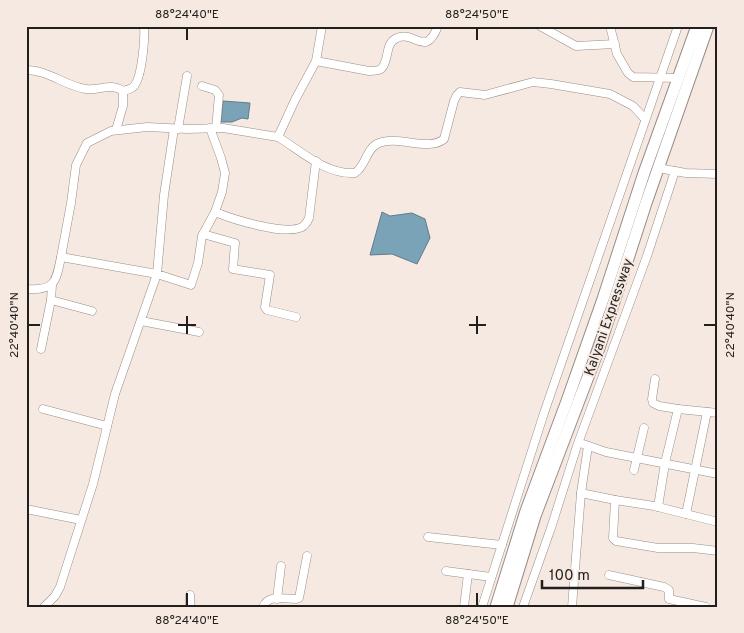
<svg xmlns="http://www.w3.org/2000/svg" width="744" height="633" viewBox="0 0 744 633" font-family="Overpass,sans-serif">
<rect width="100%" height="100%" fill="#f6e9e2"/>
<g fill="#7aa3b8" stroke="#607b89">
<polygon points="223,101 250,103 248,119 242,118 232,122 221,122"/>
<polygon points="382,212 390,216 412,213 425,219 430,238 417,264 392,254 370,255"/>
</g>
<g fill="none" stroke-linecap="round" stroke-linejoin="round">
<g stroke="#998d87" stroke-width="9">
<g id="minor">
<polyline points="540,26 576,46 615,44"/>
<polyline points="610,26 617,54 628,73 633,77 679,78"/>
<path d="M316,61l53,10c4,0 9,0 12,-2 9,-8 3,-26 16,-31 18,-8 28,21 41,-12"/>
<path d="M26,70c22,0 39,16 60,19 13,2 25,-7 37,2v15l-7,24"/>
<polyline points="187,76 178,129 174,129 164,195 157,274 191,285 198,263 202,236 215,212 222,192 225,173 221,158 210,128"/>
<polyline points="202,86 215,90 219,95 216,128"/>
<path d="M123,91c4,-1 9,-2 11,-5 8,-9 11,-47 10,-60"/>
<path d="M278,137c23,14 48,38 77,36 11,-7 11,-25 24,-30 19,-8 50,9 65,-4l10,-38 3,-6 3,-3 25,3 48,-13 18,2 59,10 23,12 12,13"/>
<polyline points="658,168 686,173 718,174"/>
<path d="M215,212c17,7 70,24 87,15 4,-2 5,-5 7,-9l7,-57"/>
<polyline points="203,234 235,243 233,269 270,275 265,307 267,310 296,317"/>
<path d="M26,289c29,2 30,-7 35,-32"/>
<polyline points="51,300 92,311"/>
<polyline points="141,321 199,332"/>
<polyline points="41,349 51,300 52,285"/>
<polyline points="655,379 652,399 653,403 659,406 678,409 665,463 658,507"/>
<polyline points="43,409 107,426"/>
<polyline points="678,409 718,413"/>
<polyline points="583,444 606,452 718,474"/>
<polyline points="634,470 644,428"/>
<polyline points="581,493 615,500 613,538 616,541 658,548 693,548 718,551"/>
<polyline points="615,500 654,506 718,522"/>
<polyline points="26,509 81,520"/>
<polyline points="686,514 707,412"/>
<polyline points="428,537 502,545"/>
<polyline points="446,571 491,577"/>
<polyline points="609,575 664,587 669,590 669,599 706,607"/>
<polyline points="190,595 190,607"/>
<polyline points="277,599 281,566"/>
<polyline points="44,607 55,596 60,587 93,484 115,394 157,274 61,257 71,203 76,165 87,143 111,131 147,127 187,129 223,128 278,137 295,100 316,61 322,26"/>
<path d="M263,607c5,-13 21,-8 33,-8l3,-1 8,-42"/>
<polyline points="464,607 468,574"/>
<polyline points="482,607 544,413 678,26"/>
<polyline points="523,607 551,528 577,446 647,256 675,171"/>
<polyline points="572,607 581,493 588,446"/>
</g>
</g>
<g stroke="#998d87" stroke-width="13">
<g id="highway">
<polyline points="496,607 526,511 567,401 603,299 644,173 697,26"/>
<polyline points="507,607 535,516 599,348 646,203 708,26"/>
</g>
</g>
<use href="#minor" stroke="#fff" stroke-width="8"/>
<use href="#highway" stroke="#fff" stroke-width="11"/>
</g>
<path fill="none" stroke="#231f1c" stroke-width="2" d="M187,28v12M477,28v12M187,316v18M477,316v18M28,325h12M178,325h18M469,325h17M704,325h12M187,593v13M477,593v13"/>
<g text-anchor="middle" stroke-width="4" stroke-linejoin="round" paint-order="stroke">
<g font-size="14" fill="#231f1c" stroke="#f6e9e2">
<text transform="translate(608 317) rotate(-71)" y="5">Kalyani Expressway</text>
</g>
</g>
<rect width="744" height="633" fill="none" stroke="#f6e9e2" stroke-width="55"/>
<path d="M542 580v8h101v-8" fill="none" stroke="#231f1c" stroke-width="2.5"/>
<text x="549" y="580" font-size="15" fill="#231f1c" stroke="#f6e9e2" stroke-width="4" paint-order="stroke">100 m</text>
<rect x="28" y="28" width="688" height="578" fill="none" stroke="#231f1c" stroke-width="2"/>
<g font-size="12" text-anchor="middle" fill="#231f1c">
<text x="187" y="18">88°24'40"E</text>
<text x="477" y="18">88°24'50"E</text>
<text transform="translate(14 325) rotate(-90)" y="4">22°40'40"N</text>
<text transform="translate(730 325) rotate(-90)" y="4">22°40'40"N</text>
<text x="187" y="624">88°24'40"E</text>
<text x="477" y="624">88°24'50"E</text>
</g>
</svg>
